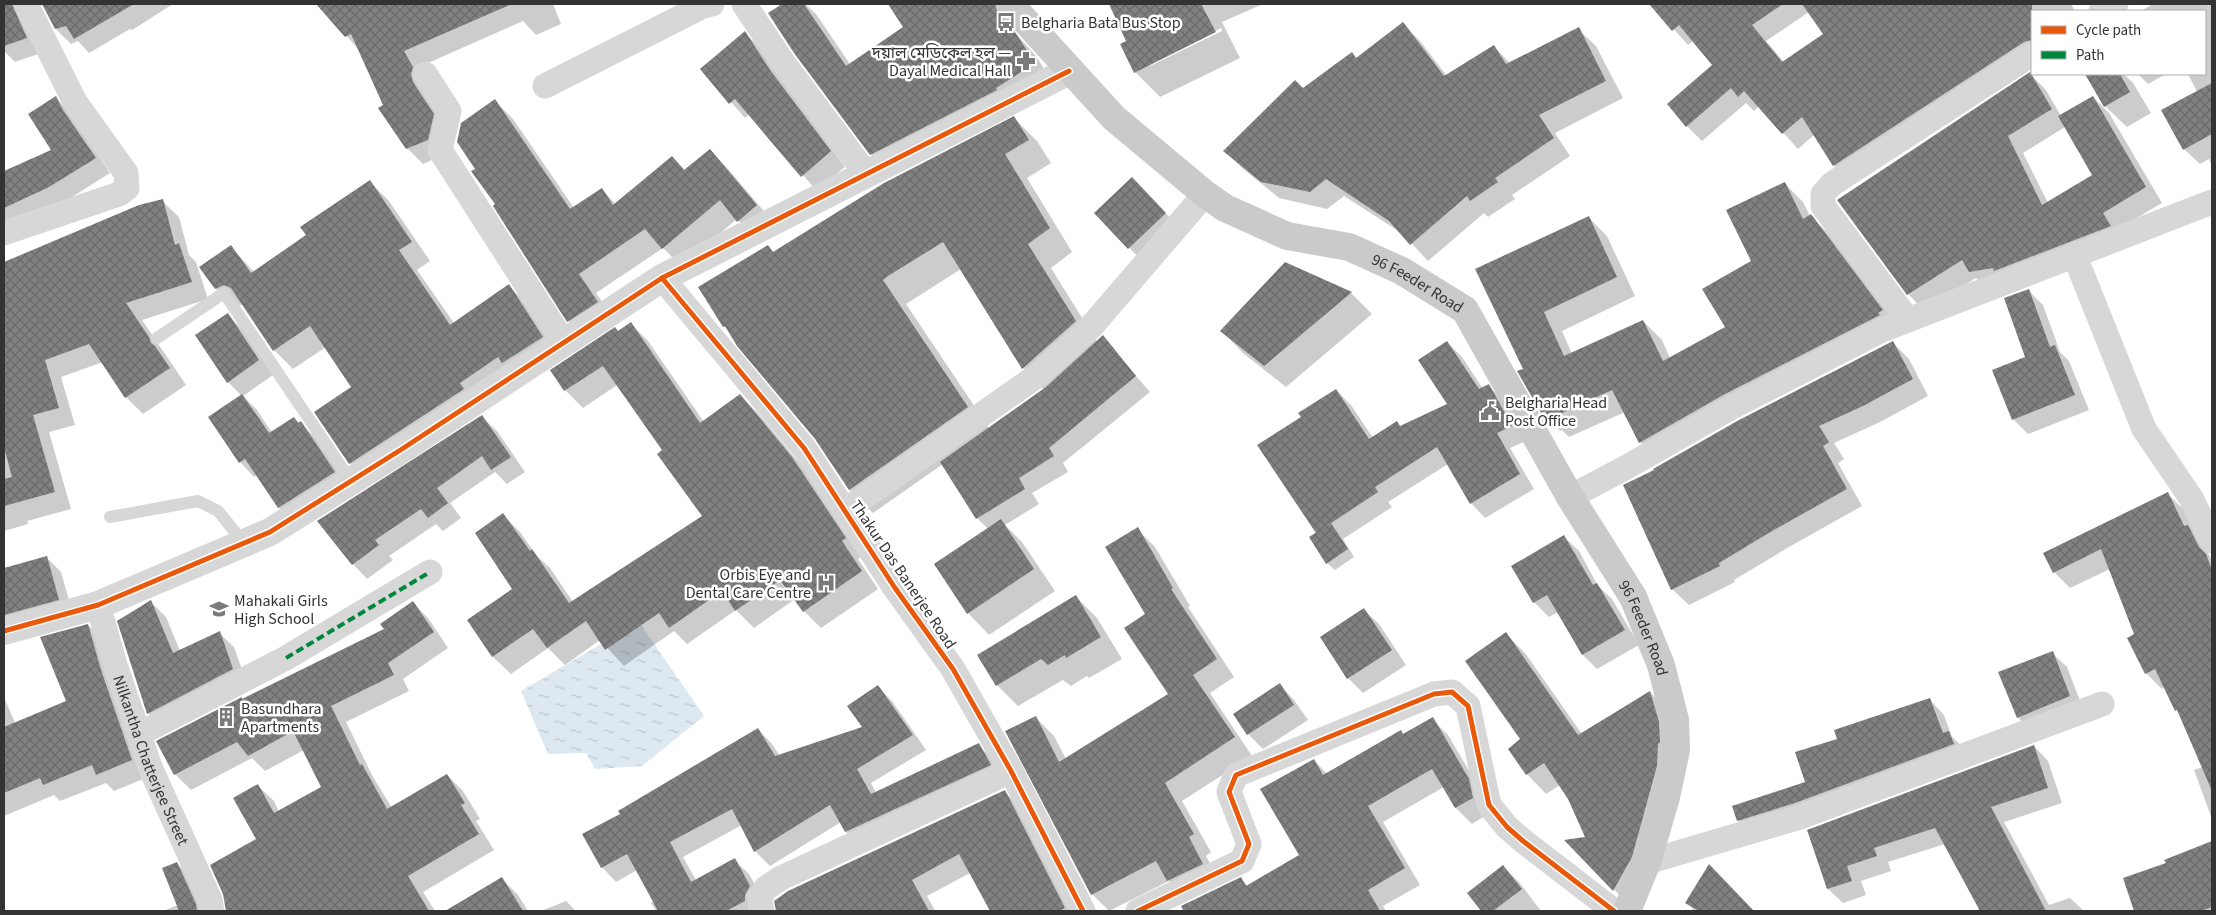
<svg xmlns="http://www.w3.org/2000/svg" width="2216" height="915" viewBox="0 0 2216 915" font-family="'Source Sans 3','Noto Sans Bengali',sans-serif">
<defs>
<pattern id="water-ripples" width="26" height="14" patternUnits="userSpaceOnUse" patternTransform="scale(1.25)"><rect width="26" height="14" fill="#dde8f0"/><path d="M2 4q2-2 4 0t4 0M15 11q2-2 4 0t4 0" fill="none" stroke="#bec7ce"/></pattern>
<pattern id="building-cross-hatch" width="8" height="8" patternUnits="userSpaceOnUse" patternTransform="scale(1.25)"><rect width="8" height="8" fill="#818181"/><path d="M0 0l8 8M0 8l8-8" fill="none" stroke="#6a6a6a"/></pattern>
</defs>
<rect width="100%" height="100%" fill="#fff"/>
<polygon fill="url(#water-ripples)" points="639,622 704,716 642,766 595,769 586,753 548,754 521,691"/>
<g fill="#0003" fill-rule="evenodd">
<polygon points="4,4 16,4 41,53 15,62 4,51"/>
<polygon points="43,4 173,4 132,30 130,29 89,53 78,41 71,44 56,29"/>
<polygon points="318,4 553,4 561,24 536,35 523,21 419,67 449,130 443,155 423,164 407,148 360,51"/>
<polygon points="784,4 805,4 816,14 850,64 905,27 889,4 1000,4 1017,35 1036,56 1053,83 890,173 871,154 769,14"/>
<path d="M1111,4h152l-41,18 18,36 -80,39 -25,-25 -7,-30zM1221,28l1,3 -72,35v-3z"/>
<path d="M1651,4h420l4,7h-43v51l-183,119 -15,-16 -20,-30 -16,14 -39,-43 -5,5 -8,-8 -44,38 -15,-15 27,-61 -21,-24 -5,4zM1809,12l15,23 -40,27 -18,-21z"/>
<polygon points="2153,4 2212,4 2212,166 2209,159 2200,164 2184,149 2197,92 2188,74 2205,74 2205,11 2141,11"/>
<polygon points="1403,24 1420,41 1447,76 1494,47 1510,63 1578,29 1596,46 1623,98 1555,133 1570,156 1512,195 1515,199 1488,217 1484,213 1428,261 1403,234 1344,196 1327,209 1279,198 1242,168 1225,151 1303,90 1357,59"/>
<polygon points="745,33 760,48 845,167 816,190 750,114 745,118 702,69"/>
<path d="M2030,74l16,16 15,26 32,-19 16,16 53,90 -44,26 -132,59 -10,-10 -52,32 -16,-16zM2065,127l29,49 -46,27 -25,-50z"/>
<polygon points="2089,74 2124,74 2133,83 2151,113 2127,127 2105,106 2087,75"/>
<polygon points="2138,74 2166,74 2148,84"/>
<polygon points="56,98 71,113 78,126 110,173 64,202 4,229 4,172 52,150"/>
<polygon points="495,101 513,119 574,208 602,190 616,204 672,157 686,171 710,150 728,169 775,224 757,239 737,219 681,266 663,248 596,293 615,320 587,339 568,321 477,169"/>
<path d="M1014,118l23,23 14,22 -24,15 45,74 -21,16 46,74 5,-5 48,55 -87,71 5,9 -36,21 7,11 -34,21 17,17 33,49 -66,44 -21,-22 20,-84 -11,-11 -34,-54 -70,49 -23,-23 -34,-52 -92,-112 44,-79 6,6zM961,269l62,99 21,22 -55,38 -83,-124z"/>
<polygon points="369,181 389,201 430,261 417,270 454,323 509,286 528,305 562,357 369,482 350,463 353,387 326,347 293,369 274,350 243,304 235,308 216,289 231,247 254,272 308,236"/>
<polygon points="1784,183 1803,202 1810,216 1830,235 1900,329 1744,413 1659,461 1640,442 1625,412 1569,437 1562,430 1560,431 1542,412 1524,369 1477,270 1588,217 1607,236 1635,296 1562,331 1572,354 1643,321 1662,340 1670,358 1727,328"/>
<polygon points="1147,194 1180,228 1144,263 1096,213"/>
<polygon points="162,201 179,217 189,255 196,262 208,299 142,320 186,385 143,414 126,397 103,362 61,377 75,425 49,432 71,509 27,521 28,524 4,531 4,263 140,206"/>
<polygon points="1285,263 1351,293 1372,314 1286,387 1243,353 1222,331"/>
<polygon points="2028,290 2043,305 2060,352 2069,361 2089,410 2028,434 2013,419 2027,357"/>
<polygon points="228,315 243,330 273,375 243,396 257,410 272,433 294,418 300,423 315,437 349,488 294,522 279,508 257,475 254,477 240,462 242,396 228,382"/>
<polygon points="631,324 648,341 704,422 740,396 758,413 810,476 862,556 858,559 878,589 821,628 804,611 795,599 754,628 736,610 687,644 674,631 624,666 600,640 565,665 548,648 511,674 493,657 469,620 514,590 503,515 520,532 537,556 550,568 573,602 703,516 663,451 617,385 583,408 565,390 618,332"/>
<polygon points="1447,342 1462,357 1483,389 1489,386 1503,401 1526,441 1510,448 1534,489 1485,518 1471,503 1448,464 1388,502 1392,507 1343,539 1354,557 1335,570 1327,563 1318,533 1302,417 1336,390 1351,405 1373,438 1397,422 1401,427 1448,405"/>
<polygon points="1893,343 1909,359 1928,396 1880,422 1834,443 1844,459 1838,463 1862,506 1789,547 1734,580 1735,582 1689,605 1672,589 1655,471"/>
<polygon points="482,417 497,431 525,472 507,484 495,472 450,503 461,518 443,531 436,524 389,556 393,560 367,579 353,564"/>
<polygon points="2168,494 2184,510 2212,560 2212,819 2194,770 2203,767 2180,714 2165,687 2162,689 2146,673 2136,635 2110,569 2070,588 2054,572"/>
<polygon points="1137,529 1155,547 1190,606 1188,607 1234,677 1210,693 1252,756 1182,801 1211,852 1206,856 1220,882 1186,898 1169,881 1109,911 1092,894 1036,718 1054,736 1066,759 1169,694 1146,615"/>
<polygon points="1564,537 1579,551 1598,586 1612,599 1639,645 1597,669 1583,655 1558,612 1549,617 1534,602"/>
<polygon points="46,557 61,572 73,614 4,638 4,569"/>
<polygon points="1076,597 1097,618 1122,659 1089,678 1087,676 1071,686 1063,680 1018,706 997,685"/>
<polygon points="151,602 166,617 180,651 219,633 234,647 247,684 163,728 148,713"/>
<polygon points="413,603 428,618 448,648 403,679 409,691 346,722 373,777 392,808 447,775 463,791 480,819 476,821 494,850 423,892 435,911 227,911 225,897 258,839 258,786 274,801 279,812 322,787 304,750 265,771 252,758 191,790 175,774 242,699 243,700 386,630"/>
<polygon points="1364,610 1379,624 1406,665 1363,693 1348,678 1322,637"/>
<polygon points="88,625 105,642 148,777 114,791 106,783 60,801 54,795 4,816 4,697 15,723 68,702"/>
<polygon points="1506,634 1525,653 1582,734 1650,692 1669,712 1678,743 1633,909 1567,841 1587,838 1569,798 1560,785 1546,794 1527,774 1510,749 1522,740"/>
<polygon points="2052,653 2067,667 2084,711 2032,732 2018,717"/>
<polygon points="1280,685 1294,700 1308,720 1263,749 1248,734 1235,714"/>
<polygon points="878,687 892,701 926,750 871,783 876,793 978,745 993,759 1004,779 860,846 846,832 841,822 770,866 755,851 742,825 683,857 696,880 734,860 749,874 764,901 759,911 656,911 651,903 654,901 637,870 616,882 602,867 621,814 758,729 772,744 780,756 864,728"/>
<polygon points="1930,700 1944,715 1952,737 1963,747 1753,835 1738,820 1807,783 1838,739"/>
<polygon points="1432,719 1448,735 1484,796 1488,814 1472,824 1456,808 1444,787 1383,822 1420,885 1383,906 1386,911 1179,911 1241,879 1248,886 1300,856 1314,760 1327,774"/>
<polygon points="2034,746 2048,761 2062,803 2004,822 2049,905 2070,898 2084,911 1973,911 1980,909 1945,844 1888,862 1891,871 1861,881 1866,895 1843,903 1828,889 1808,831"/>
<polygon points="1004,791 1020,807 1074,911 992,911 970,873 927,896 935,911 777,911 776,901"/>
<polygon points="2212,842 2212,911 2135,911 2125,879 2167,864 2166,861"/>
<polygon points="177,863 192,879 207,911 163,911 178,905"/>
<polygon points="1503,867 1519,882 1541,911 1483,911 1469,893"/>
<polygon points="502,879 518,895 528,911 448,911"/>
<polygon points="1724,880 1753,911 1692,911 1693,909 1687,903"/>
<polygon points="566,901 576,911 541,911"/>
</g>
<g fill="url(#building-cross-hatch)">
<polygon points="4,4 12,4 27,38 4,46"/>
<polygon points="42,4 134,4 74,39 66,26 55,29"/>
<polygon points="316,4 512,4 404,51 413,67 411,74 413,82 434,114 428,140 406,149 378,108 383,105 351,34 345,37"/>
<polygon points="782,4 804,4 846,66 903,27 888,4 995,4 998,14 1017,35 1035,63 996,88 997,90 870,155 794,53 768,13"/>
<polygon points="1109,4 1201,4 1216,32 1134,73 1120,44 1126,41"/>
<polygon points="1649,4 1783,4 1752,25 1782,62 1823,34 1802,4 2032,4 2032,40 2024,42 1833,166 1802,117 1782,134 1744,91 1738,97 1731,88 1686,127 1667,104 1712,65 1679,25 1672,31"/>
<polygon points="1403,22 1444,76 1494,45 1506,64 1579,27 1606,81 1539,115 1554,138 1495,178 1498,182 1470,201 1467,196 1410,245 1389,221 1326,179 1310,192 1261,182 1223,151 1295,80 1303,88 1352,52 1356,58"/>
<polygon points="745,31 770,70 831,151 801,177 735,99 729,104 700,69"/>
<polygon points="2030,72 2052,109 2008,136 2042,205 2092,175 2058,116 2093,96 2146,187 2103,213 2111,226 1994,271 1993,268 1969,272 1962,260 1907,295 1837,200"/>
<polygon points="2085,74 2120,74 2130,92 2104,107"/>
<polygon points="2212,83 2212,134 2183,150 2161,110"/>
<polygon points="56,96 63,110 96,158 49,187 4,208 4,171 51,150 28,114"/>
<polygon points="495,99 570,209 602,188 613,205 672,156 684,170 710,149 757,205 737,222 720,200 662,249 645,229 579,274 598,302 567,322 493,206 495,204 471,171 475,169 457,142 461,123"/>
<polygon points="1014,116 1029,140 1005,154 1050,228 1028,244 1076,321 1022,369 943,242 888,276 883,280 968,407 849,490 815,439 737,346 725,326 723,327 698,287 768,245 773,252 884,183"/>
<polygon points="1132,177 1166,213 1128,249 1094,213"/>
<polygon points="370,180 412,242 399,250 450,325 509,284 543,337 502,363 498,357 460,383 464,389 349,464 314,412 351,387 310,326 273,351 231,288 224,285 215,289 199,267 231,245 251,273 306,235 300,227"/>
<polygon points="1785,182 1803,219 1811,214 1883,310 1878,313 1880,315 1725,394 1639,443 1612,390 1549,419 1545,411 1541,413 1517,371 1523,369 1475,269 1589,216 1617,277 1544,312 1564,356 1643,320 1663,361 1725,327 1702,289 1751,261 1726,210"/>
<polygon points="163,199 175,245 179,243 192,282 126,303 149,337 151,343 155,346 170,368 125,398 89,344 45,360 59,408 33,415 55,492 4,506 4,479 12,477 4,447 4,262 139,205"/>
<polygon points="1285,262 1352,292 1264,366 1220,331"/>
<polygon points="2029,289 2050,347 2055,345 2075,395 2012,420 1992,370 2025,357 2004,298"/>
<polygon points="228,313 259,360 227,383 195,335"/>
<polygon points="631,322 700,423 740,394 792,457 846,538 842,541 862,571 803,612 780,580 735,611 722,591 669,628 659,613 605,650 586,621 547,648 533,629 492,657 467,620 512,589 475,533 503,513 530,551 532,549 569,603 702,516 657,454 662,450 603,366 564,391 550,370 615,327 618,331"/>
<polygon points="1103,335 1136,376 1049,448 1054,456 1019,478 1025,489 976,519 940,462 1046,387"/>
<polygon points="1447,341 1479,389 1489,384 1512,426 1497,433 1520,474 1470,504 1437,447 1375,487 1378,492 1316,533 1257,445 1301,417 1298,413 1336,389 1369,439 1397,421 1400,426 1447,404 1418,360"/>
<polygon points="1893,341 1913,379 1863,406 1819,426 1829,442 1823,446 1847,489 1772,531 1719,563 1720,566 1671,590 1623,485 1654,470 1653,469 1739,420"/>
<polygon points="242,394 269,433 294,417 298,423 301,421 335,472 278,508 245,459 239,463 208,417"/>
<polygon points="482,415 511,457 491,470 482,456 437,488 448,503 428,518 421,509 375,540 379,545 352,565 317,521"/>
<polygon points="2168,492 2184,526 2188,525 2199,547 2206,554 2212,570 2212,791 2177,710 2175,711 2155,669 2145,674 2127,638 2134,634 2101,549 2053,573 2043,553"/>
<polygon points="1001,519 1034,569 967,614 934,564"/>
<polygon points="1331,523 1348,549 1326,564 1309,537"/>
<polygon points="1138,527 1173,588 1171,589 1217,659 1193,675 1235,737 1165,783 1194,834 1189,837 1203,864 1167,881 1156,861 1091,895 1005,731 1036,716 1059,762 1168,694 1124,628 1145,614 1105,547"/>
<polygon points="1564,535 1593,585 1597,583 1625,630 1582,655 1547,595 1533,603 1511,566"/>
<polygon points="47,556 59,600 4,615 4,568"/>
<polygon points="1076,595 1101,637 1066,658 1065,655 1048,665 1041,659 996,686 977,655"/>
<polygon points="151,600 173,653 220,631 233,669 147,714 117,621"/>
<polygon points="413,601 434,632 388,663 394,675 331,706 360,765 362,764 387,809 447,774 465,803 461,805 479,834 408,876 429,911 226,911 223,894 210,865 256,839 233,798 258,784 274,813 321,787 293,731 248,756 237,742 174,775 156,741 242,697 242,699 384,629 380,624"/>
<polygon points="1364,608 1392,650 1347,679 1320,637"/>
<polygon points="88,624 101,670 132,760 96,775 92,765 43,785 40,778 4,793 4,727 66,701 40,637"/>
<polygon points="1506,632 1578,735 1650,691 1659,722 1660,742 1658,744 1657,766 1632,857 1613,891 1564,840 1585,837 1568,799 1544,763 1526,775 1508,749 1520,739 1465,661"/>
<polygon points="2053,651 2070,696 2017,718 1998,672"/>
<polygon points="1280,683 1294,705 1247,735 1233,714"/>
<polygon points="878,685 913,735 857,769 871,794 979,743 991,765 845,832 830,805 754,852 732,809 670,842 691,882 735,858 750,886 745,895 745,901 726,911 658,911 627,854 601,868 582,834 620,814 618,811 758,728 775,756 862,727 847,706"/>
<polygon points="1930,698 1943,733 1949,731 1954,744 1795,803 1737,821 1732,806 1805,782 1795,752 1837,739 1834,730"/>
<polygon points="1433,717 1469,779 1473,798 1455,808 1432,769 1368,806 1405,868 1368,890 1380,911 1184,911 1181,906 1241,877 1246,886 1299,855 1260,789 1314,759 1323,775 1401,730 1403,734"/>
<polygon points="2034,745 2048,788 1991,807 2046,911 1980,911 1935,828 1874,848 1877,856 1847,866 1852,881 1827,889 1807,830"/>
<polygon points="1005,790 1065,908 1059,911 990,911 959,854 912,880 929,911 776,911 774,901 788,891"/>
<polygon points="2212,841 2212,907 2201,911 2134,911 2123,878 2166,863 2164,860"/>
<polygon points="177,862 196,904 197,911 179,911 162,868"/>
<polygon points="1709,864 1754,911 1699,911 1685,903"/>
<polygon points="1503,865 1522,889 1493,911 1481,911 1467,893"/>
<polygon points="502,877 523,911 445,911"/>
</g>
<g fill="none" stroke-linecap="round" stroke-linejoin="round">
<g stroke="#d7d7d7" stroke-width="12">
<polyline points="157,338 224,293 351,481"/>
<polyline points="110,517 198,501 218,511 244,543"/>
</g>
<g stroke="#d7d7d7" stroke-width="25">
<polyline points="744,4 782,61 867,175"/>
<polyline points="2101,11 2116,4"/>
<polyline points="425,74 449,111 440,150 564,343"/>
<polyline points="545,86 701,7 712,4"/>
<polyline points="4,233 119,194 127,188 126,173 75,102 26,4"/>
<polyline points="2074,254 2144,429 2191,498 2212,541"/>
<polyline points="662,278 804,448 895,588 953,669 1011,771 1083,911"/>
<polyline points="1908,320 1823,206 1823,194 1832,184 2032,54"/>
<polyline points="1570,497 1625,468 1732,407 1882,330 2212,202"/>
<polyline points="846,510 1038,375 1090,328 1205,194"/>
<path id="s1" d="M98,605l17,60 35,102 60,133 2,11"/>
<polyline points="139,734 286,658 430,572"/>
<polyline points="1647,862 1800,817 2102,704"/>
<polyline points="762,911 759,898 766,888 781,878 1011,771"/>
<polyline points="1138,911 1242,861 1249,844 1229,792 1236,775 1434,694 1452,692 1468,706 1489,805 1507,827 1523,841 1614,911"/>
</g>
<polyline stroke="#d7d7d7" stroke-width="28" points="4,631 98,605 270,532 402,449 662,278 1069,71"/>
<path stroke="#cacaca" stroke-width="28" id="s2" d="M1010,4l104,114 91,76 20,14 62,28 62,11 53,24 63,39 105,187 63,100 28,68 14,55 1,30 -10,47 -19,65 -20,49"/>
<polyline stroke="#00873e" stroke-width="4" stroke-dasharray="8 4" stroke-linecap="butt" points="286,658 430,572"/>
<g stroke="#fff" stroke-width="8">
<g id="cycleway">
<polyline points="662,278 804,448 895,588 953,669 1011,771 1083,911"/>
<polyline points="4,631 98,605 270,532 402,449 662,278 1069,71"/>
<polyline points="1138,911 1242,861 1249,844 1229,792 1236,775 1434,694 1452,692 1468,706 1489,805 1507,827 1523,841 1614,911"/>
</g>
</g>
<use href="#cycleway" stroke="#e8590c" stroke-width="5"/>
</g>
<defs>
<g id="bus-bare" transform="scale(1.5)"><path d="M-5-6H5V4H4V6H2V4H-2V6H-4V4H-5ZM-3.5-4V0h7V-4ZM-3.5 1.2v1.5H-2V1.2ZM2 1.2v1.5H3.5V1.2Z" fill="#7a7a7a" stroke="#fff" stroke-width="2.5" paint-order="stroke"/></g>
<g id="pharmacy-bare" transform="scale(1.5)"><path d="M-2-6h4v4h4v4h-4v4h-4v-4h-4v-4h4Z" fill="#7a7a7a" stroke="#fff" stroke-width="2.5" paint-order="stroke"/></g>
<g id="civic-bare" transform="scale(1.5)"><path d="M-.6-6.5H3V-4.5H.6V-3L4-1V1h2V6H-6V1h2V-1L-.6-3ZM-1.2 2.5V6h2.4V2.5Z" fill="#7a7a7a" stroke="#fff" stroke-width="2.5" paint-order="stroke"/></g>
<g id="hospital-bare" transform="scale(1.5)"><path d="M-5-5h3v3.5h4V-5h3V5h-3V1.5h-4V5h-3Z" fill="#7a7a7a" stroke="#fff" stroke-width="2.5" paint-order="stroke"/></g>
<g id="school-bare" transform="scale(1.5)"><path d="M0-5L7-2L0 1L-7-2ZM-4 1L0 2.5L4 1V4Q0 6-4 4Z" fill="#7a7a7a" stroke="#fff" stroke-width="2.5" paint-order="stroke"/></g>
<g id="building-bare" transform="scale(1.5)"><path d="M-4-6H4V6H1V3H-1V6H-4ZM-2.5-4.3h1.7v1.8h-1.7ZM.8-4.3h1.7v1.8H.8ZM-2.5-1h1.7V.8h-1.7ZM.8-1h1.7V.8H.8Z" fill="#7a7a7a" stroke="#fff" stroke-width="2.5" paint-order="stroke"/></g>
</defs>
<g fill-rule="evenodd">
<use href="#bus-bare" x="1006" y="22"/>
<use href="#pharmacy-bare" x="1026" y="61"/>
<use href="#civic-bare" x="1490" y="411"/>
<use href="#hospital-bare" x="826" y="583"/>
<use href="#school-bare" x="219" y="609"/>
<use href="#building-bare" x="226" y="717"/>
</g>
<g text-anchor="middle" stroke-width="5" stroke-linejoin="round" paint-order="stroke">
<g font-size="16" fill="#333" stroke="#fff" text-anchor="start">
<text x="1021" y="28">Belgharia Bata Bus Stop</text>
<text x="1011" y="58" text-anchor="end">দয়াল মেডিকেল হল —<tspan x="1011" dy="18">Dayal Medical Hall</tspan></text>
<text x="1505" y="408">Belgharia Head<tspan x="1505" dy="18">Post Office</tspan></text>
<text x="811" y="580" text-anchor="end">Orbis Eye and<tspan x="811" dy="18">Dental Care Centre</tspan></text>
<text x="234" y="606">Mahakali Girls<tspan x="234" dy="18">High School</tspan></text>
<text x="241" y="714">Basundhara<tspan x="241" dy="18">Apartments</tspan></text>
</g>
<g font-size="16" fill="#333" stroke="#fff">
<text dy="6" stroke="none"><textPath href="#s2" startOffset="506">96 Feeder Road</textPath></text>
<text transform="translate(904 574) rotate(56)" y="6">Thakur Das Banerjee Road</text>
<text dy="6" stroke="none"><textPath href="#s2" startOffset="926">96 Feeder Road</textPath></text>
<text dy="6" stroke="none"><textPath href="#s1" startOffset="164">Nilkantha Chatterjee Street</textPath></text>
</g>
</g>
<rect width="2216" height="915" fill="none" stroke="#333333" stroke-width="10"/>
<rect x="2031" y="10" width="175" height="65" fill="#ffffff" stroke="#adadad"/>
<rect x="2041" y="26" width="25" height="8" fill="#e8590c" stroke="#adadad"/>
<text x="2076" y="35" font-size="15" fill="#333333">Cycle path</text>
<rect x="2041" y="51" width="25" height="8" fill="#00873e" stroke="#adadad"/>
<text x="2076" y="60" font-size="15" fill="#333333">Path</text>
</svg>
